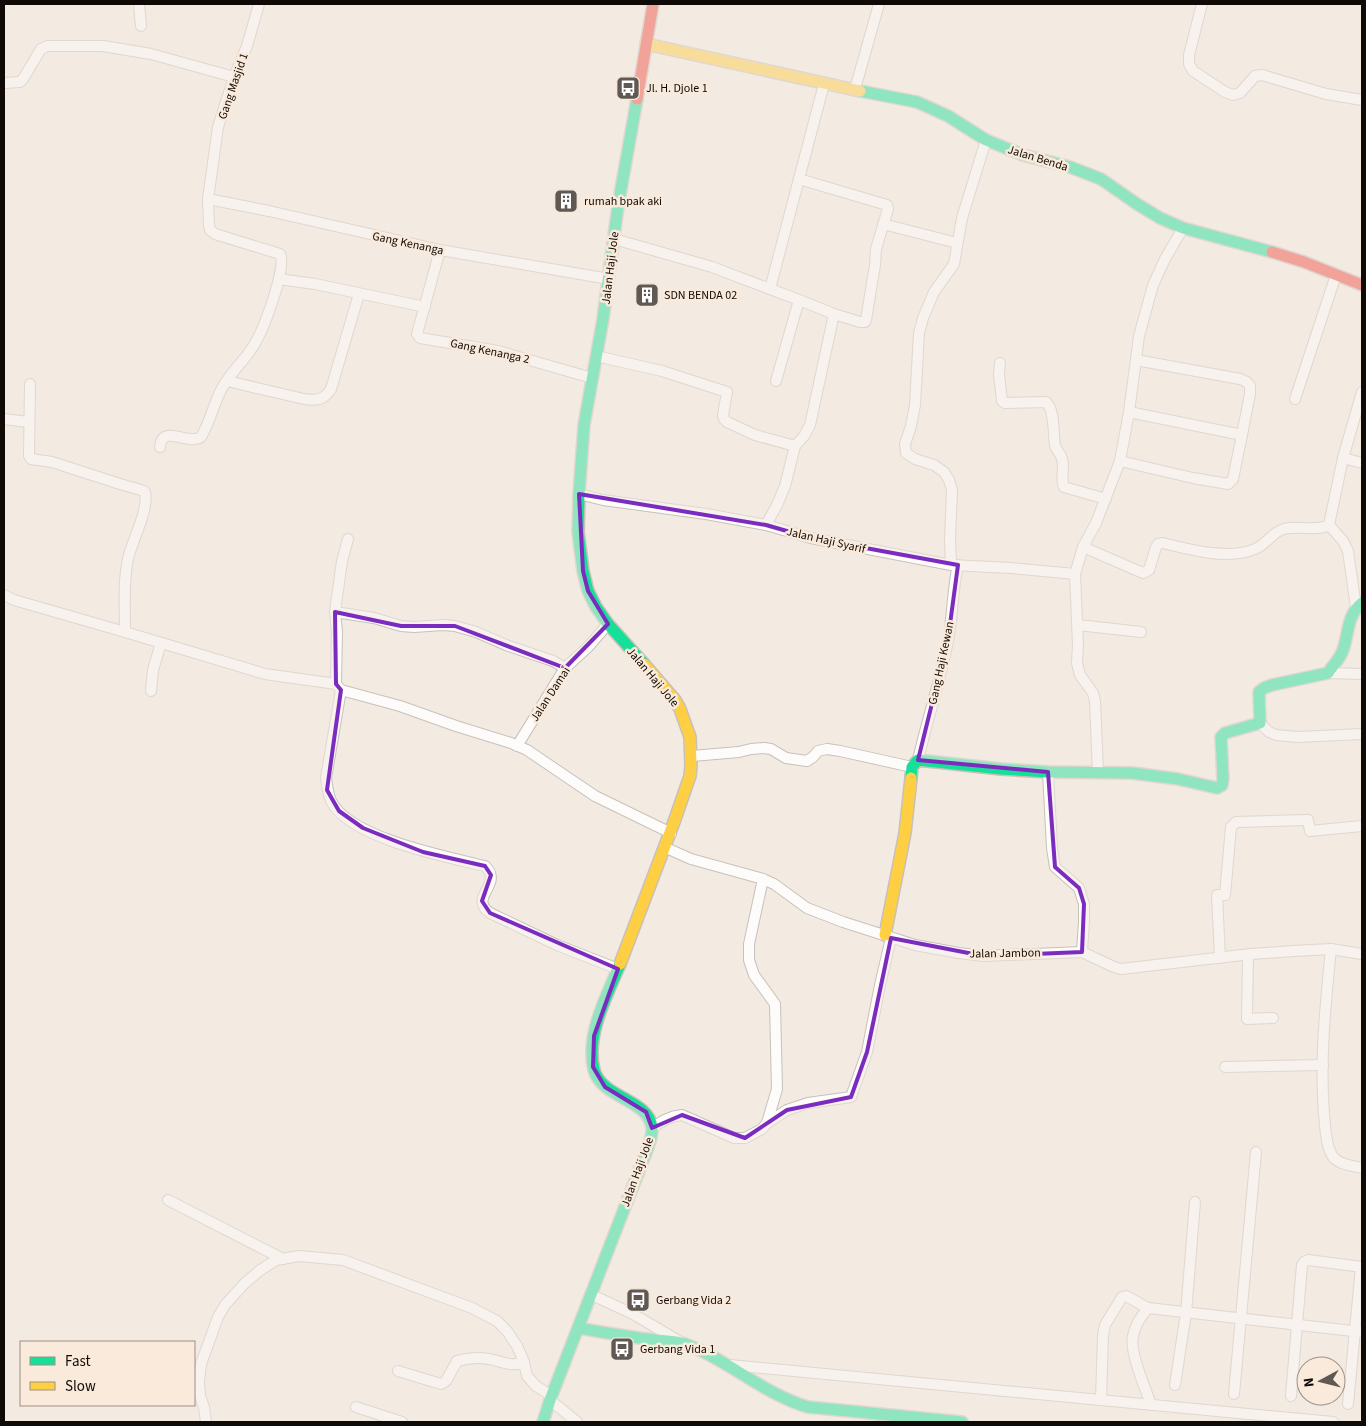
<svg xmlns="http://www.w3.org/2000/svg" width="1366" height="1426" viewBox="0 0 1366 1426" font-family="'Source Sans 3',sans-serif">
<rect width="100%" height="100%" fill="#f3eae2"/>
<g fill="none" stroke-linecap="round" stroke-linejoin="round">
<g stroke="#c8c1ba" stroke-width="12">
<g id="street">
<polyline points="139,4 141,26"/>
<polyline points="1202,4 1189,55 1189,64 1193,71 1225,92 1233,95 1240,93 1255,76 1262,75 1326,94 1362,100"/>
<polyline points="4,83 20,82 23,79 41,49 47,46 103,46 151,54 234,77"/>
<polyline points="855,89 879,4"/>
<polyline points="208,199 269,211 440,250 609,279"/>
<polyline points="883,224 957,243"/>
<polyline points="614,239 712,267 799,300 834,314 860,322 865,322 866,320 875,265 876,249 888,209 887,205 799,179"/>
<polyline points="440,250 417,334 420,338 498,351 592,378"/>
<polyline points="279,279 315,284 425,307"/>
<polyline points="770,289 824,84"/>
<polyline points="596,356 662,371 727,392 723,415 724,419 727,422 755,435 795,446"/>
<path d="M1000,363l-1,11 3,27 3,2 41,-1c9,8 7,31 9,43 1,5 6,9 7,14 3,9 -2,19 2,28l42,12"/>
<path d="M227,381l77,18c13,2 20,1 27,-10l28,-95"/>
<polyline points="776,381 799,300"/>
<path d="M30,384l-1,72 2,3 21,3 68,22 21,6 4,2c4,19 -13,48 -17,67 -5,22 -3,50 -3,73"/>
<polyline points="1295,399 1336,275"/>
<polyline points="1129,412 1242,435"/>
<polyline points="4,419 28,422"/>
<path d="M160,447c2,-24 28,-1 41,-10 9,-15 13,-34 21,-49 9,-16 23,-28 32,-43 9,-14 33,-77 26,-91l-65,-20 -5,-4 -1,-4 -1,-27 10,-72 16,-50 13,-31 12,-42"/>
<polyline points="1343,458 1362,463"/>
<polyline points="1120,461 1193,478 1228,484 1233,479 1242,435 1250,394 1250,386 1247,382 1240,379 1136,360"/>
<polyline points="579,494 603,500 706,514 766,525 811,538 951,565 1011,568 1075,574"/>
<polyline points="766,525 777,505 785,486 795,446 804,436 810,425 834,314"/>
<polyline points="1329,525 1343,541 1348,551 1356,607"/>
<path d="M1083,547l60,26 6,-3 7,-23 2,-3 5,-1c27,7 66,17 92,6 12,-5 17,-17 29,-20 15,-4 32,3 45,-4l14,-67 19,-66"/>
<polyline points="951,565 950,539 952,490 949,480 944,472 934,465 915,459 906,453 905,444 911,426 915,405 919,333 923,318 934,292 954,264 962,218 986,140"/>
<polyline points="4,595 14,600 125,632 265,674 336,684 341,690 400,706 456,726 511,743 527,750 595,796 671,833"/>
<polyline points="335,612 342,561 348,539"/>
<polyline points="1078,625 1141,632"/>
<polyline points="1328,673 1362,674"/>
<polyline points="336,684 337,632 335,612 374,618 401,626 414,627 443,625 455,626 476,632 506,645 553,661 565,668"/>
<path d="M341,690l-15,88c1,8 2,16 5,23 18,37 116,56 154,65 17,16 -9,28 -1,41 1,3 4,4 6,6l67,32 61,24"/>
<polyline points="151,691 153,670 161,643"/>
<polyline points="1260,723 1269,732 1276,735 1286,736 1298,737 1362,734"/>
<polyline points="517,746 565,668 588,647 608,624"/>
<polyline points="692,756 739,752 751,749 764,748 771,749 786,758 807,761 813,757 818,751 827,749 840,751 912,767"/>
<path d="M918,760c9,-40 22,-78 30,-119 5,-25 4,-51 10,-76"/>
<polyline points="1048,772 1052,848 1055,867 1079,888 1084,904 1084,921 1082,952"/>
<polyline points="1098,772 1095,701 1093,693 1080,675 1077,663 1078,645 1075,574 1083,547 1096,523 1120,461 1129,412 1139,336 1153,285 1165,259 1183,228"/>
<polyline points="664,847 691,859 763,879 774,884 807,908 843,922 915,945 959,953 984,956 1082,952 1114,967 1121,969 1251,954 1293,951 1331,949 1362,954"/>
<path d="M1331,949c-6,59 -12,118 -6,176 1,10 2,25 9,33 7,7 19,8 28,10"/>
<polyline points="1248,955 1247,1019 1273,1018"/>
<polyline points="1220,958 1217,895 1225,895 1231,827 1236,822 1308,820 1310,831 1362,826"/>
<polyline points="1225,1067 1323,1065"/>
<polyline points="767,1123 787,1110 808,1103 851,1097 867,1052 880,985 891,938"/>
<path d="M652,1128c10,-7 18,-12 30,-13l52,23h11l17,-9 5,-6 10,-34 -2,-85 -21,-29 -5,-15v-16l14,-65"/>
<polyline points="168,1200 283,1259"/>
<polyline points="592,1295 633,1314 679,1341"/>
<path d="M1148,1308c-7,8 -13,17 -15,28 -4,16 13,53 18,69"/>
<polyline points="730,1365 1333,1422"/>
<path d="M398,1371l43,13 5,-3 11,-20c11,-3 22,-4 32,-2 12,2 24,9 35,3"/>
<polyline points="1175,1385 1186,1313 1195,1202"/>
<polyline points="1234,1394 1256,1152"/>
<polyline points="1291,1396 1302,1265 1304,1262 1308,1260 1362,1267"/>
<polyline points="550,1400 577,1422"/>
<polyline points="1101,1400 1103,1336 1105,1325 1122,1297 1126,1296 1148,1308 1362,1332"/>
<polyline points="1348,1404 1361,1267"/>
<polyline points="356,1407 402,1422"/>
<polyline points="206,1422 204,1407 200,1396 199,1381 201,1364 218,1317 225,1305 244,1284 259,1271 276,1260 299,1256 343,1260 472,1308 497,1321 507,1331 517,1346 524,1362 527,1376 536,1386 552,1396"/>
</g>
</g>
<g stroke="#c8c1ba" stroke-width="14">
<g id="fast">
<polyline points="860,91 917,102 948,116 986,140 1023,155 1070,167 1101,179 1137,204 1160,218 1183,228 1272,252"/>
<polyline points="637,99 618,206 603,319 584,425 579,494 578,532 583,571 588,591 596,607 608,624 644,664"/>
<path d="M911,778l1,-11 6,-7 83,9 47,3 84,1 46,6 39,9 5,-3 1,-6 -2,-42 4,-4 35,-10 -1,-31 5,-4 8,-3 56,-12c5,-8 12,-14 15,-23 6,-18 4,-35 19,-47"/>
<path d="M579,1328c23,4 45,8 68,11 12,2 27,1 38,5 44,16 78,50 123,63l154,15"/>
<path d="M543,1422l7,-22 97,-250c2,-7 6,-15 5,-22 -3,-29 -50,-29 -58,-58 -9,-34 13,-75 26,-106"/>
</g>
</g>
<g stroke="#c8c1ba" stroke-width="14">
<g id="slow">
<polyline points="646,44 860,91"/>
<polyline points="885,935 905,833 911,778"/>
<polyline points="620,964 674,822 690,776 691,766 690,737 680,709 675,700 644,664"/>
</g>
</g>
<g stroke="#c8c1ba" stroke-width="14">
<g id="jam">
<polyline points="637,99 653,4"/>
<polyline points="1272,252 1304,262 1362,285"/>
</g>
</g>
<use href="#street" stroke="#fdfcfb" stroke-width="10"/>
<use href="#fast" stroke="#16e098" stroke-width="11"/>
<use href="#slow" stroke="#ffcf43" stroke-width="11"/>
<use href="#jam" stroke="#f24e42" stroke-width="11"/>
</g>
<path d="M0 0H1366V1426H0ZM579,494l187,31 45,13 147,27 -10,74 -30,121 130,12 7,95 24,21 5,16 -2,48 -98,4 -93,-18 -24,114 -16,45 -64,13 -42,28 -63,-23 -30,13 -6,-16 -41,-25 -12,-20 1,-31 24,-67 -128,-56 -8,-12 9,-26 -6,-9 -62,-14 -60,-24 -24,-17 -12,-21 14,-100 -5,-6 -1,-72 66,14h54l110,42 43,-44 -20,-33 -5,-20z" fill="#f3eae2" fill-opacity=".55" fill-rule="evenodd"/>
<path fill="none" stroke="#7b2cbf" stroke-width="4" stroke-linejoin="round" d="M579,494l187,31 45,13 147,27 -10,74 -30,121 130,12 7,95 24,21 5,16 -2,48 -98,4 -93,-18 -24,114 -16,45 -64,13 -42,28 -63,-23 -30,13 -6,-16 -41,-25 -12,-20 1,-31 24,-67 -128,-56 -8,-12 9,-26 -6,-9 -62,-14 -60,-24 -24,-17 -12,-21 14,-100 -5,-6 -1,-72 66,14h54l110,42 43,-44 -20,-33 -5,-20z"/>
<defs>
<g id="bus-square" transform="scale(1.25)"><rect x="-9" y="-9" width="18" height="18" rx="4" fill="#5f5853" stroke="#faeadb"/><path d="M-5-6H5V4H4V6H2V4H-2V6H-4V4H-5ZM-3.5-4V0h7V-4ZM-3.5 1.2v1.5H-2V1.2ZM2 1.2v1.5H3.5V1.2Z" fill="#fff"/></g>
<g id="building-square" transform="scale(1.25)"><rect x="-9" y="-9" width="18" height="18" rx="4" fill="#5f5853" stroke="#faeadb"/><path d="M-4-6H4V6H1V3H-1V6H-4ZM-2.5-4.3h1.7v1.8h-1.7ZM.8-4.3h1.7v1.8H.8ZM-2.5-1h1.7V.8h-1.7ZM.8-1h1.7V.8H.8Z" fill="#fff"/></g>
</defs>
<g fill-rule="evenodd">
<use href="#bus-square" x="628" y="88"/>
<use href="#building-square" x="566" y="201"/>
<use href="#building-square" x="647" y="295"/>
<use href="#bus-square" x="638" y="1300"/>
<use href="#bus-square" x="622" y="1349"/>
</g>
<g text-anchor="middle" stroke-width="5" stroke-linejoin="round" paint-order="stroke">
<g font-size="12" fill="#0f0a06" stroke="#faeadb">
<text transform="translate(233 86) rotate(-71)" y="4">Gang Masjid 1</text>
<text transform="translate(1038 158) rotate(17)" y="4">Jalan Benda</text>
<text transform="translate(408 243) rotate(12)" y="4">Gang Kenanga</text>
<text transform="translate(610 268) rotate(-83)" y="4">Jalan Haji Jole</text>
<text transform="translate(490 351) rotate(12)" y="4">Gang Kenanga 2</text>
<text transform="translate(826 540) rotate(13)" y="4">Jalan Haji Syarif</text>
<text transform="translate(941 663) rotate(-78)" y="4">Gang Haji Kewan</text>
<text transform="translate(653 677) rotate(50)" y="4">Jalan Haji Jole</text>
<text transform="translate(550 694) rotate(-57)" y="4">Jalan Damai</text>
<text transform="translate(1005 953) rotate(-1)" y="4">Jalan Jambon</text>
<text transform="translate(637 1172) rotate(-70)" y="4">Jalan Haji Jole</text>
</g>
<g font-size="12" fill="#0f0a06" stroke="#faeadb" text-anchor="start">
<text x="646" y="92">Jl. H. Djole 1</text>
<text x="584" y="205">rumah bpak aki</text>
<text x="664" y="299">SDN BENDA 02</text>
<text x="656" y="1304">Gerbang Vida 2</text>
<text x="640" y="1353">Gerbang Vida 1</text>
</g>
</g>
<rect width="1366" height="1426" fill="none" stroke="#0f0a06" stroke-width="10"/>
<rect x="20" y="1341" width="175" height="65" fill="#faeadb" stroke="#9c9086"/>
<rect x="30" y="1357" width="25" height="8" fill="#16e098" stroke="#9c9086"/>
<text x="65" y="1366" font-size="15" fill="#0f0a06">Fast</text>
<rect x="30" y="1382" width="25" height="8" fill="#ffcf43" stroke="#9c9086"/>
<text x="65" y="1391" font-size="15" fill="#0f0a06">Slow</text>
<g transform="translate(1321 1381) rotate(263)"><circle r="24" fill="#faeadb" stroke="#9c9086"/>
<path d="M0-4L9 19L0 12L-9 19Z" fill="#5f5853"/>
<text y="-8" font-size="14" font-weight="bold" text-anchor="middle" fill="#0f0a06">N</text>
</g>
</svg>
